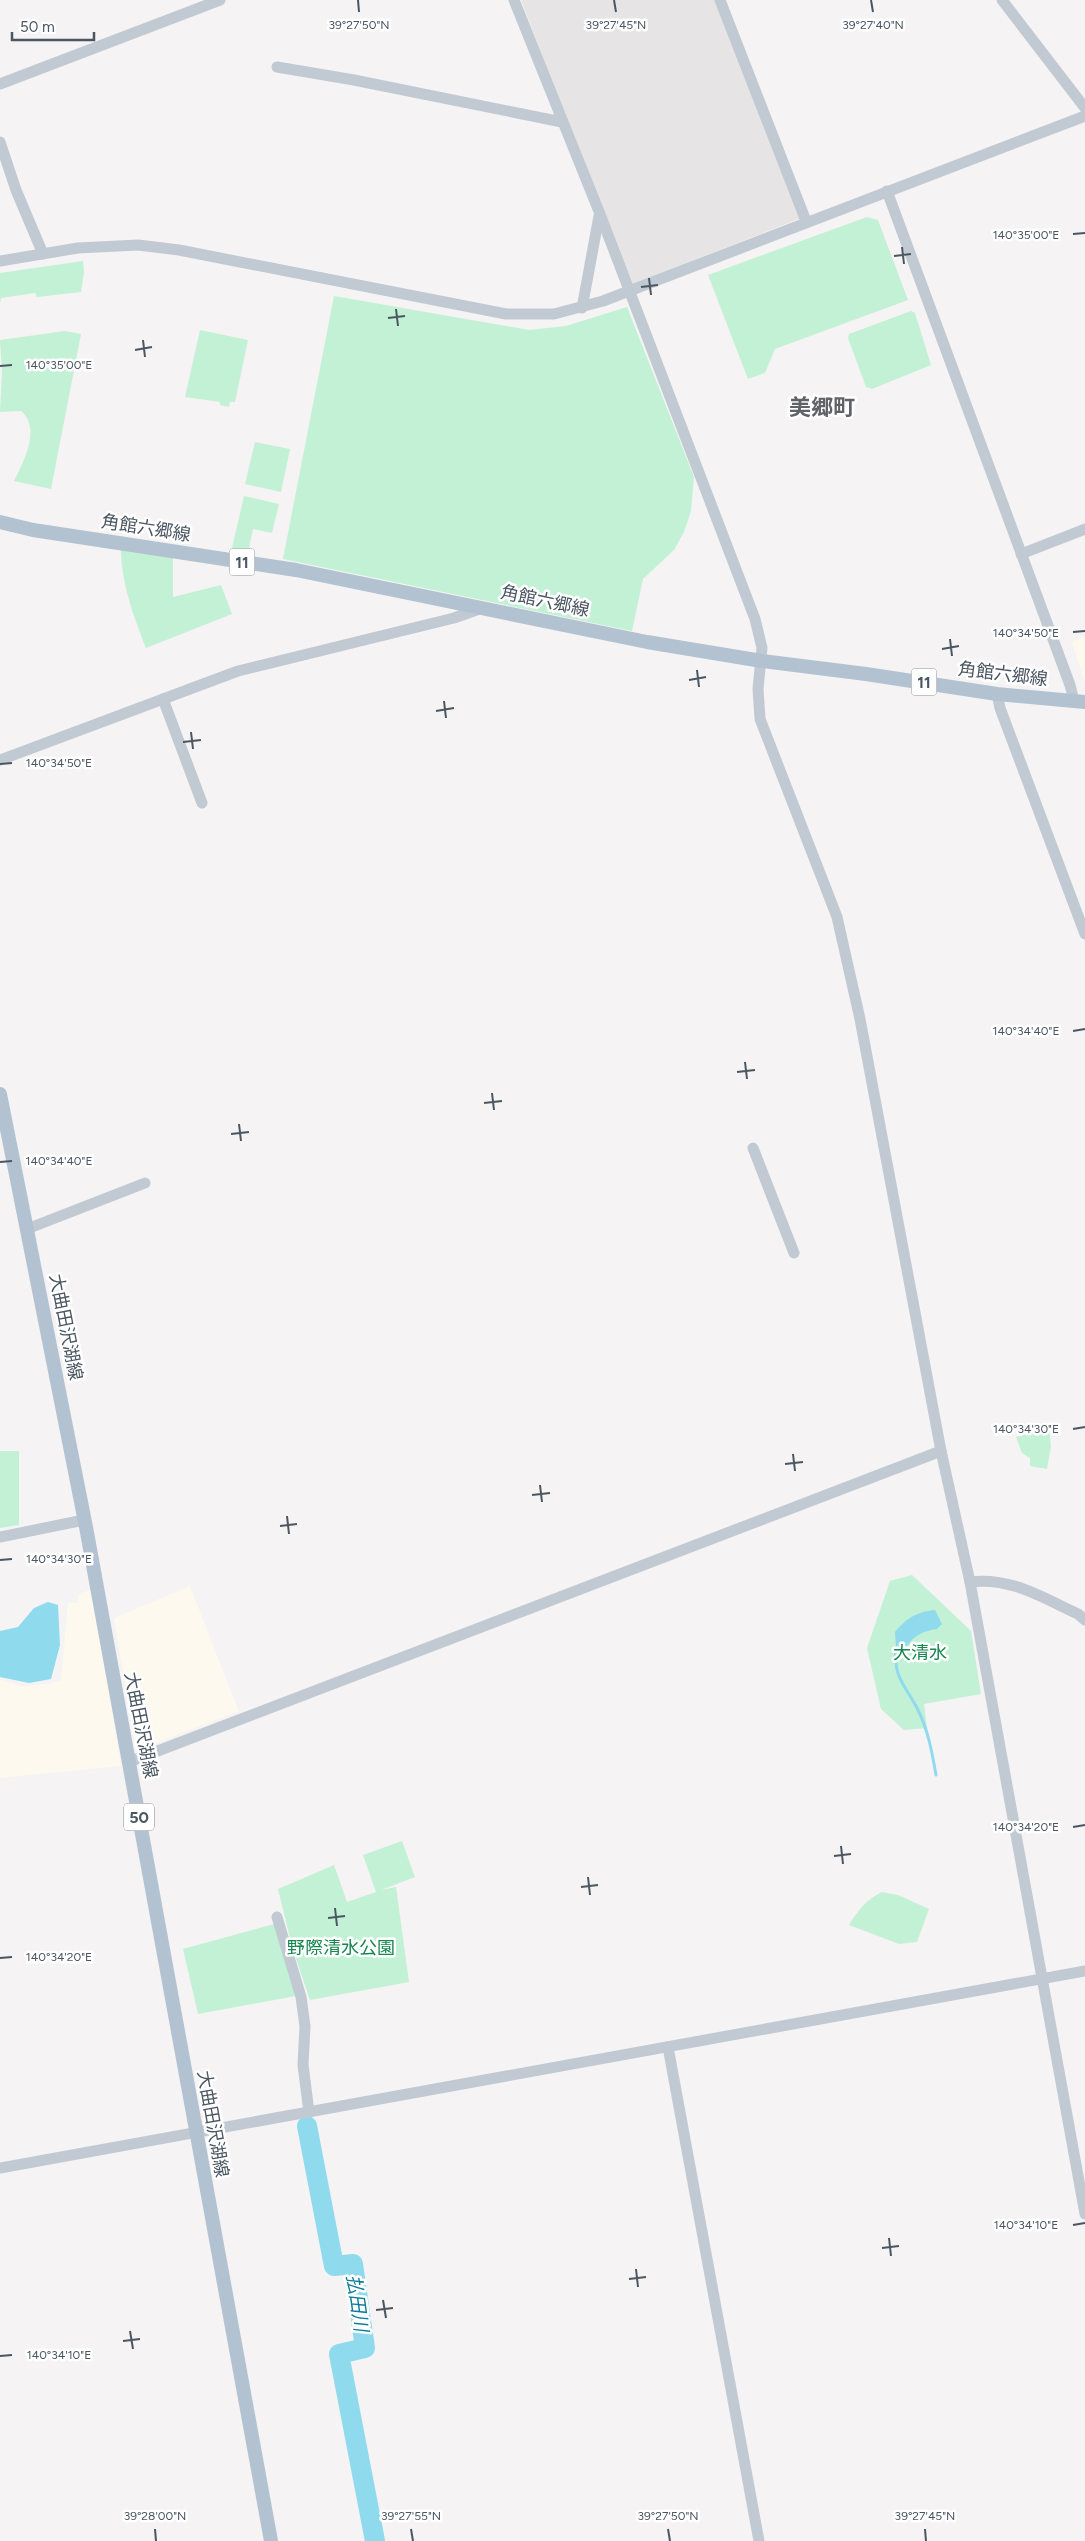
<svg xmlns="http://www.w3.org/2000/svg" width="1085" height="2541" viewBox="0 0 1085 2541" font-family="Figtree,'Noto Sans JP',sans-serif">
<rect width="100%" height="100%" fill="#f5f3f3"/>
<g fill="#fdf9ef">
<polygon points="1085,636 1085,683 1072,642"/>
<polygon points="190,1586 239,1711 136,1751 114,1618"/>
<polygon points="93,1589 121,1766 0,1778 0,1680 23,1686 49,1684 61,1680 68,1603 78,1603 78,1594"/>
</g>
<polygon fill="#e6e4e5" points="521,0 718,0 801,218 630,285"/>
<g fill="#c3f1d5">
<polygon points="867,217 878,220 908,300 775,349 765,373 748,379 708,275"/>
<polygon points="83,261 84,272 81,292 37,297 35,293 1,298 0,304 0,273"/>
<polygon points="334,296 529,330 566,326 627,307 694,477 691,511 684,532 674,550 643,579 632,631 283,559"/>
<polygon points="911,311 915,313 931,365 872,389 866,387 848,338 849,334"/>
<polygon points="200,330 248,340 235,402 230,402 229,407 220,405 220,402 185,397"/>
<path d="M65,331l16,3 -30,155 -37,-8c9,-18 28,-53 7,-70l-21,1 2,-40 -2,-32z"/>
<polygon points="255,442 290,449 281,492 245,484"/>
<polygon points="244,496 279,504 272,533 253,529 248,552 232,548"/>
<path d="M121,549l52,8v40l48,-12 11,29 -86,34c-12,-31 -25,-65 -25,-99z"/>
<polygon points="1049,1429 1051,1446 1047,1469 1030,1466 1030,1458 1022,1453 1016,1437"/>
<polygon points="0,1451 19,1451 19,1525 0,1528"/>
<polygon points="912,1575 971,1631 981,1694 924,1704 927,1728 904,1730 881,1709 867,1648 890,1581"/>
<polygon points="402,1841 415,1877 381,1890 396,1887 409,1982 310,2000 293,1950 278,1889 334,1865 347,1902 376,1892 363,1855"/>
<path d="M882,1892l16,3 31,14 -12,33 -18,2 -50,-19c9,-15 17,-25 33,-33z"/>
<polygon points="274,1924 296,1996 198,2014 183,1949"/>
</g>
<g fill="#90daee">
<polygon points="48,1602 58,1605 60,1645 51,1679 29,1683 0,1677 0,1631 18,1627 34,1608"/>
<path d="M935,1610l7,14 -5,5c-13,2 -23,6 -30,17l-11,2 -1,-16c12,-14 21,-20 40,-22z"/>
</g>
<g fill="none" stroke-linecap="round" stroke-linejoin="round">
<path stroke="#90daee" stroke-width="3" d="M896,1648c-3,29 9,37 21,60 11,21 15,44 19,67"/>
<polyline stroke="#90daee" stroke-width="20" points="307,2126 334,2266 353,2264 365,2348 339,2354 375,2541"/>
<g stroke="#c1cad2" stroke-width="11">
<polyline points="514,0 600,214 755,619 762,648 758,689 760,719 837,917 860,1019 941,1451 970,1582 1085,2214"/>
<polyline points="720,0 806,221"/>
<polyline points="1002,0 1085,108"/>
<polyline points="277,67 354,80 562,122"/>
<polyline points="0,84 220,0"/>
<polyline points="0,142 16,190 43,254"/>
<polyline points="887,191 1070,685 1074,701"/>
<polyline points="0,261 78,248 138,245 179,250 506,314 554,314 603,301 1085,116"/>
<polyline points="582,308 599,216"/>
<polyline points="1021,554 1085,529"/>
<polyline points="997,694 1000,708 1085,934"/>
<polyline points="163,699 202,803"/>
<polyline points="0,760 238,671 454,618 482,608"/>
<polyline points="753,1148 794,1253"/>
<polyline points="27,1229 145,1183"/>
<polyline points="0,1537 84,1520"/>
<path d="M970,1582c41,-5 71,15 108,32l7,6"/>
<polyline points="129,1762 941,1451"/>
<polyline points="277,1917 301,1997 305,2026 303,2065 309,2112"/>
<polyline points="668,2047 759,2541"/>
<polyline points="0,2168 1085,1971"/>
</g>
<g stroke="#b3c2d1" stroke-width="14">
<polyline points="0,522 33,530 296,570 647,642 762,661 866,674 997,694 1085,702"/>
<polyline points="0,1094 86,1527 271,2541"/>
</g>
</g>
<path fill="none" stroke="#4a5661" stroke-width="2" d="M358,0l1,12M614,0l2,12M871,0l2,12M1073,234l12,-1M902,247l2,17M894,256l17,-2M649,278l2,17M641,287l17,-2M396,309l2,17M388,318l17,-2M143,340l2,17M135,350l17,-3M0,366l12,-1M1073,632l12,-1M950,639l2,17M942,649l17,-3M697,670l2,17M689,680l17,-3M444,701l2,17M436,711l18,-3M191,732l2,17M183,742l18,-2M0,764l12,-1M1073,1031l12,-2M745,1062l2,17M737,1072l18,-2M492,1093l2,17M484,1103l18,-2M239,1124l2,17M231,1134l18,-2M0,1162l12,-1M1073,1429l12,-2M793,1454l2,17M785,1464l18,-2M540,1485l2,17M532,1495l18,-2M287,1516l2,18M280,1526l17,-2M0,1560l12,-1M1073,1827l12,-2M841,1846l2,18M834,1856l17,-2M588,1877l2,18M581,1887l17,-2M335,1908l2,18M328,1918l17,-2M0,1958l12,-1M1073,2225l12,-2M889,2238l2,18M882,2248l17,-2M636,2269l2,18M629,2279l17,-2M383,2300l3,18M376,2310l17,-2M130,2331l3,18M123,2341l17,-2M0,2356l12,-1M155,2529l1,12M411,2529l2,12M668,2529l2,12M925,2529l1,12"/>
<g text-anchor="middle" stroke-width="5" stroke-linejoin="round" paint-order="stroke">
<g fill="#fff" stroke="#808990" stroke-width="1">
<rect x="229.5" y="548.5" width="25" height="27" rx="4"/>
<rect x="911.5" y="668.5" width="25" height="27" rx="4"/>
<rect x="124" y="1803.5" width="30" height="27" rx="4"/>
</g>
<g font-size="16" font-weight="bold" fill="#4a5661">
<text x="242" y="568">11</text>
<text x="924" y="688">11</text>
<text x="139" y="1823">50</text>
</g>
<g font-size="18" fill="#4a5661" stroke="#fff">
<text transform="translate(146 528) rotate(9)" y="6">角館六郷線</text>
<text transform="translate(545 601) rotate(12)" y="6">角館六郷線</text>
<text transform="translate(1003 674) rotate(7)" y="6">角館六郷線</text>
<text transform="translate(66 1327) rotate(79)" y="6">大曲田沢湖線</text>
<text transform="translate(141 1725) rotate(79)" y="6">大曲田沢湖線</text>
<text transform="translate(213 2124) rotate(80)" y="6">大曲田沢湖線</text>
</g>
<g font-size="18" fill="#17864f" stroke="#fff">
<text x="920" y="1659">大清水</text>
<text x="341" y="1954">野際清水公園</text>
</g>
<g font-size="19" font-style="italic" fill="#0c7c9b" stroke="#fff">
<text transform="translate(358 2303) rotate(82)" y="7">払田川</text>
</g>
<g font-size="22" font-weight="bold" fill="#5f6368" stroke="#fff">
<text x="822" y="415">美郷町</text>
</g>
</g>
<g font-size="12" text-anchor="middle" fill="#4a5661" stroke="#fff" stroke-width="5" stroke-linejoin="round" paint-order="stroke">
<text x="359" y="29">39°27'50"N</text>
<text x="616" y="29">39°27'45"N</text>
<text x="873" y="29">39°27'40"N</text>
<text x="1026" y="239">140°35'00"E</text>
<text x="59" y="369">140°35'00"E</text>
<text x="1026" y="637">140°34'50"E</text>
<text x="59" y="767">140°34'50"E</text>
<text x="1026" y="1035">140°34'40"E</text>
<text x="59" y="1165">140°34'40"E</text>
<text x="1026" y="1433">140°34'30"E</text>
<text x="59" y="1563">140°34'30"E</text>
<text x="1026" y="1831">140°34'20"E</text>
<text x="59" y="1961">140°34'20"E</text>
<text x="1026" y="2229">140°34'10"E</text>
<text x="59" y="2359">140°34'10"E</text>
<text x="155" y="2520">39°28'00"N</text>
<text x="411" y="2520">39°27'55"N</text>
<text x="668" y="2520">39°27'50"N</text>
<text x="925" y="2520">39°27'45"N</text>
</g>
<path d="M12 32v8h82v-8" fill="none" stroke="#4a5661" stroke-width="2.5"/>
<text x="20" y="32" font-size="15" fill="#4a5661" stroke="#ffffff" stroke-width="4" paint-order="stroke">50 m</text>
</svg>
